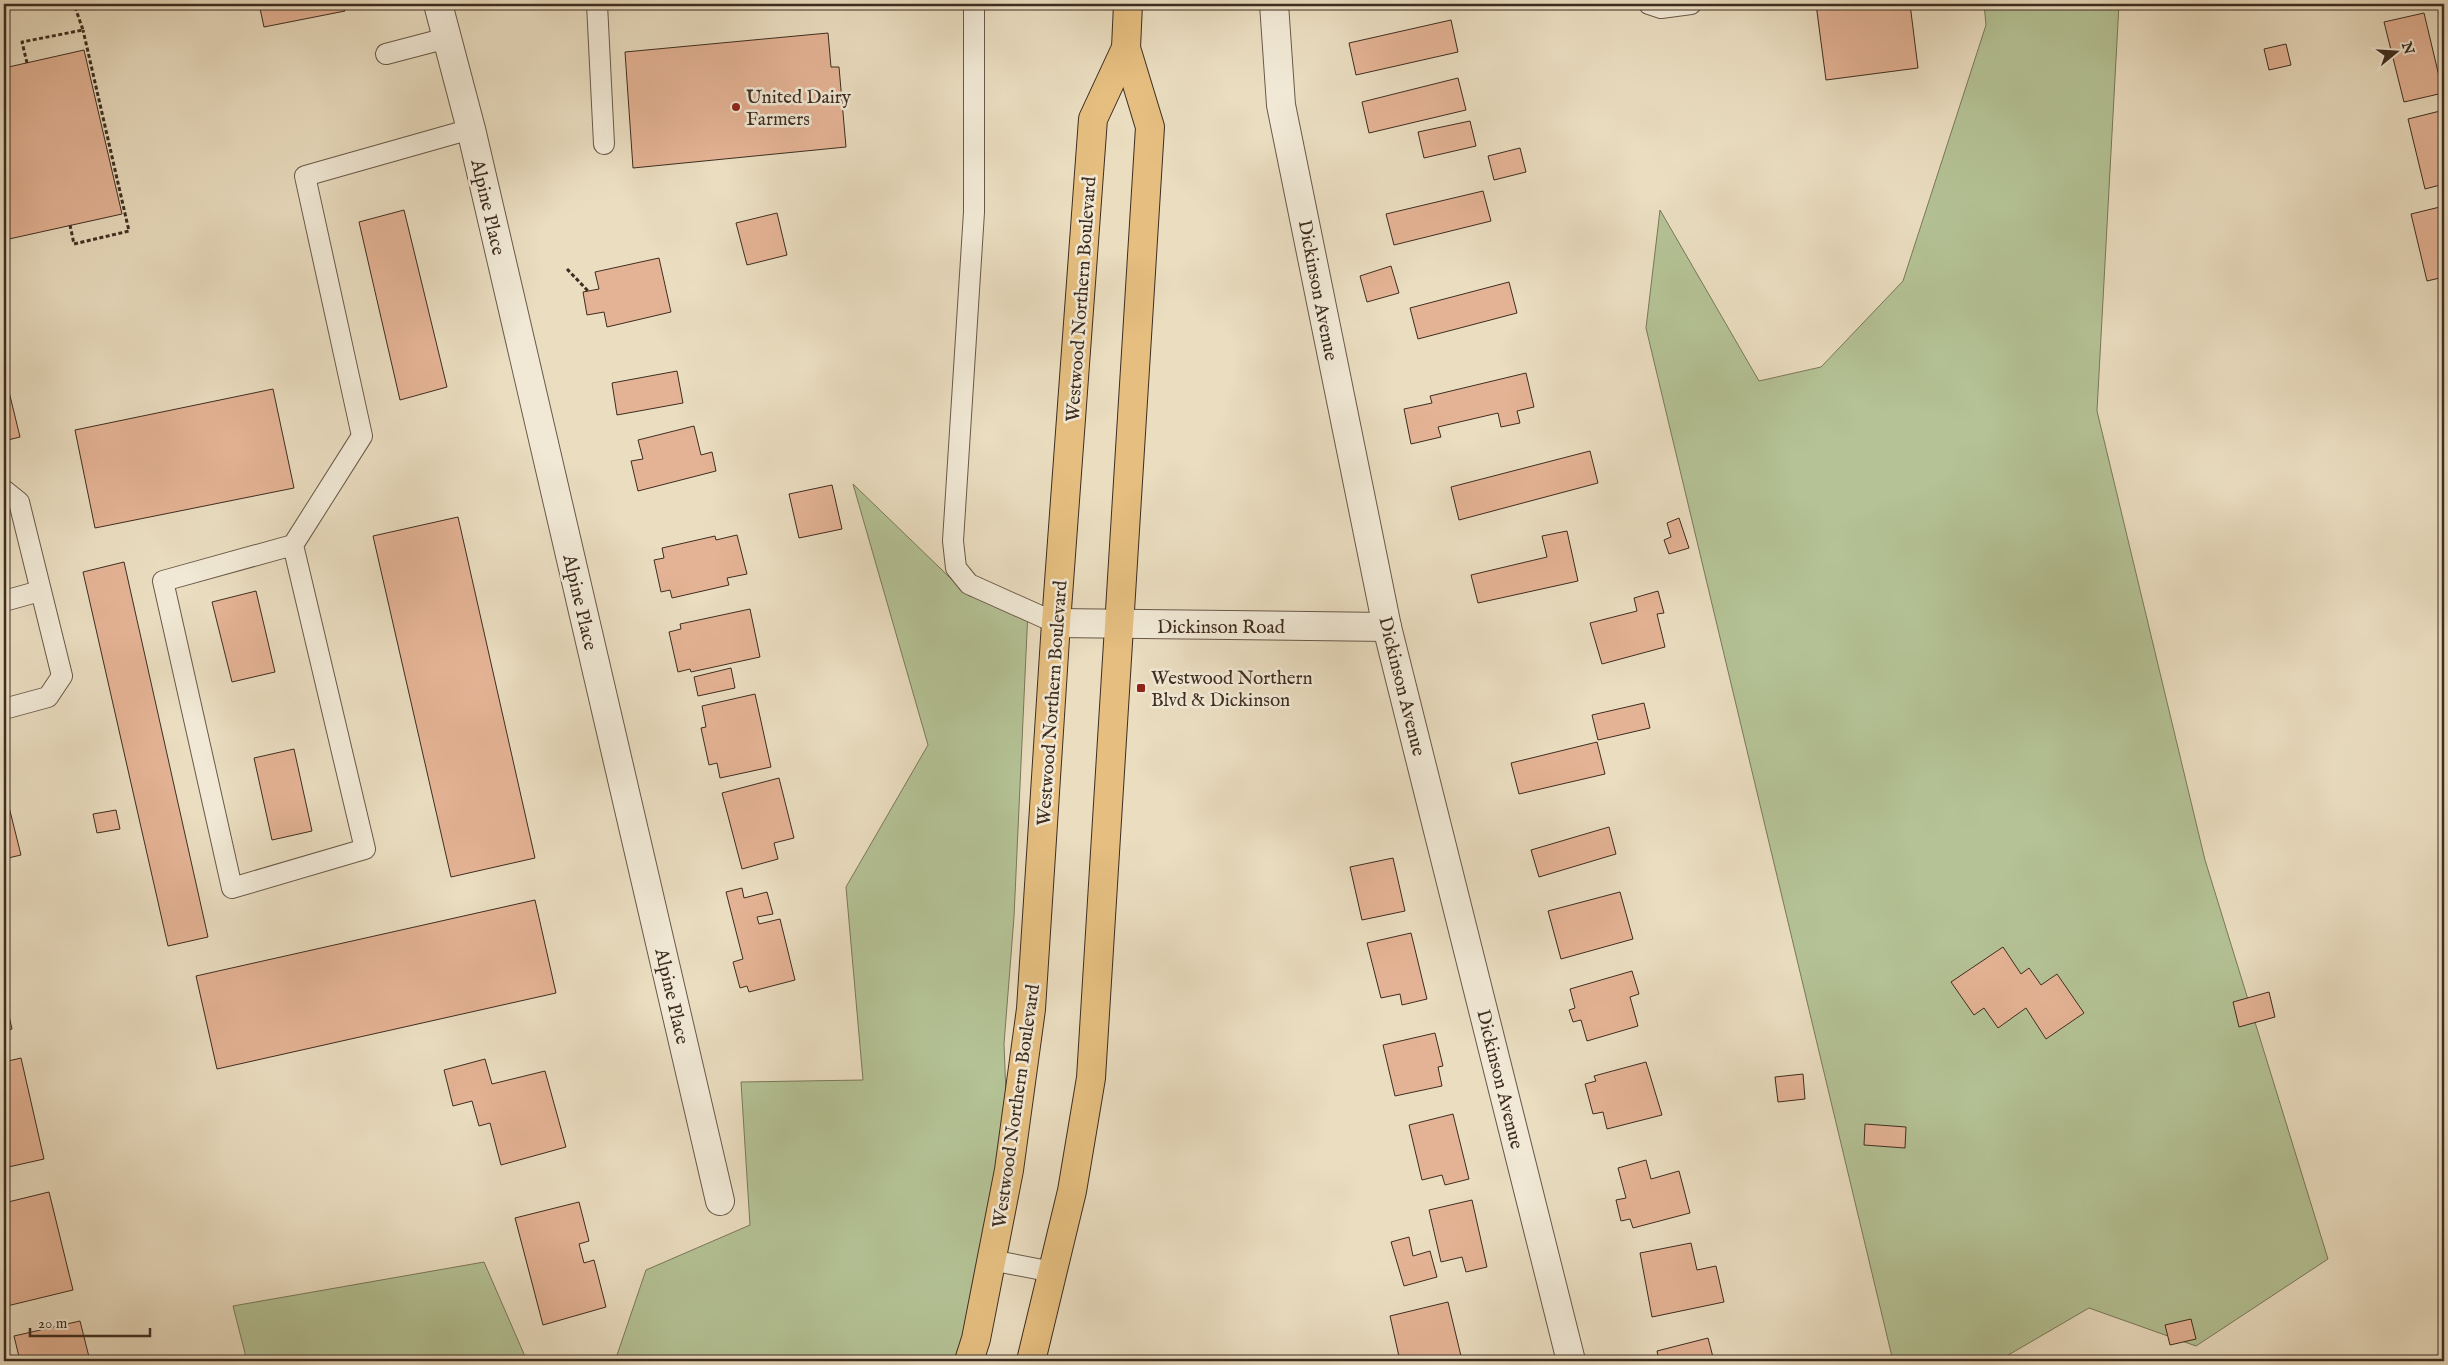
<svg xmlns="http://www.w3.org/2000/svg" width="2448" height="1365" viewBox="0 0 2448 1365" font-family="'IM FELL English',serif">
<rect width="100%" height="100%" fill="#eaddc0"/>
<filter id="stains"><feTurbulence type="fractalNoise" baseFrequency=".004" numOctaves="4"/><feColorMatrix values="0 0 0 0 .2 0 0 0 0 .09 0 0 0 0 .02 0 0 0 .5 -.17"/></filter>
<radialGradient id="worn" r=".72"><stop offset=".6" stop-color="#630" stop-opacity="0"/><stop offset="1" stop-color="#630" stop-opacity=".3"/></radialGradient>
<g fill="#b4c295" stroke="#79785a">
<polygon points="1984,4 2119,4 2097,411 2205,860 2328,1259 2196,1346 2089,1308 1998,1361 1893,1361 1646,328 1660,210 1759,381 1821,367 1903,281 1986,25"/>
<polygon points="853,484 969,596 1028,610 1014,917 1004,1044 1009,1170 969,1361 615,1361 646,1270 750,1225 741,1082 863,1080 846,887 928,745"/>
<polygon points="484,1262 527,1361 247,1361 233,1306"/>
</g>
<g fill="#e4b395" stroke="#3e2d20">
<polygon points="259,4 343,4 345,11 264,27"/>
<polygon points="1816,4 1910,4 1918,68 1826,80"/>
<polygon points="2424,13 2443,93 2404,102 2384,22"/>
<polygon points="1451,20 1458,52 1356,75 1349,43"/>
<polygon points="828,33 831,67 839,67 846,147 633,168 625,52"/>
<polygon points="2286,44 2291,65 2269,70 2264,49"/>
<polygon points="84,50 122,214 9,239 4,217 4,68"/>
<polygon points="1458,78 1466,110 1369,133 1362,102"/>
<polygon points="2444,110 2444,184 2425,189 2408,119"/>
<polygon points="1470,121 1476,146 1424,158 1418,132"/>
<polygon points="1520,148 1526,172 1494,180 1488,156"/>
<polygon points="1483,191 1491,221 1394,245 1386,214"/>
<polygon points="2444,206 2444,277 2427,281 2411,214"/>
<polygon points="404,210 447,387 400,400 359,222"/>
<polygon points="777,213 787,255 747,265 736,223"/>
<polygon points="659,258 671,312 607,327 604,312 587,315 583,292 599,289 595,272"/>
<polygon points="1391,266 1399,293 1367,302 1360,276"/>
<polygon points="1509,282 1517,313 1418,339 1410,308"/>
<polygon points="4,371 20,437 4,441"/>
<polygon points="677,371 683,403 617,415 612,383"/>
<polygon points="1526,373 1534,407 1517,411 1520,423 1501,427 1498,413 1438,427 1441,437 1411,444 1404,409 1432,403 1430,396"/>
<polygon points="273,389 294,488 95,528 75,430"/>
<polygon points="694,426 701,455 712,452 716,471 638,491 631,461 643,459 638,440"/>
<polygon points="1590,451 1598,483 1459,520 1451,487"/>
<polygon points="832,485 842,529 799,538 789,494"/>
<polygon points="458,517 535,858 451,877 373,536"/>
<polygon points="1679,518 1689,548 1669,554 1664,540 1671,537 1667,523"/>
<polygon points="1567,531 1578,581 1478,603 1471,575 1547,557 1542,536"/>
<polygon points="737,535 747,574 727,578 729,585 672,598 670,590 661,592 654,560 664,558 662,548 715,536 716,540"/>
<polygon points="124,562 208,937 168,946 83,572"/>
<polygon points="256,591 275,672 232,682 212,602"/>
<polygon points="1658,591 1664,613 1657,614 1665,647 1602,664 1590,623 1637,611 1634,598"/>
<polygon points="750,609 760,657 691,672 690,669 678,672 669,632 681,629 680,624"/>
<polygon points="731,668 735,688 698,696 694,677"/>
<polygon points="755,694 771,767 720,778 717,763 709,765 701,728 706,727 702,706"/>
<polygon points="1644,703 1650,728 1598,740 1592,715"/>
<polygon points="1597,742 1605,774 1519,794 1511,763"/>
<polygon points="294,749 312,831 272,840 254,758"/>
<polygon points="779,778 794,838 774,843 778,859 742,869 722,793"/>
<polygon points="4,787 21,855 4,859"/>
<polygon points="116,810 120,829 97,833 93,814"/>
<polygon points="1609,827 1616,854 1539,877 1531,850"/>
<polygon points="1393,858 1405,911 1362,920 1350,867"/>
<polygon points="742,888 744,898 767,892 773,914 757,917 759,924 780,919 795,980 749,992 747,986 740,988 733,962 743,959 726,892"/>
<polygon points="1620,892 1633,939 1561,959 1548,911"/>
<polygon points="535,900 556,993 217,1069 196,976"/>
<polygon points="1411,933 1427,999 1402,1005 1400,994 1381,998 1367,943"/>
<polygon points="2003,947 2021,974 2029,968 2041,985 2057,974 2084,1013 2046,1039 2026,1008 1998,1028 1984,1008 1974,1015 1951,982"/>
<polygon points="1632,971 1639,994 1630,997 1638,1026 1587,1041 1581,1020 1573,1022 1569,1010 1575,1008 1570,989"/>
<polygon points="2269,992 2275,1017 2239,1027 2233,1002"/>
<polygon points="4,994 12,1029 4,1031"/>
<polygon points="1435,1033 1443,1066 1438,1067 1442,1086 1395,1096 1383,1045"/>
<polygon points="21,1058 44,1159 4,1168 4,1062"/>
<polygon points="485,1059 492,1084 545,1071 566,1147 501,1165 490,1123 479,1126 472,1101 453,1106 444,1070"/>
<polygon points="1646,1062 1662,1115 1607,1129 1603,1112 1593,1114 1585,1084 1596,1081 1594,1076"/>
<polygon points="1803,1074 1805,1099 1778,1102 1775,1077"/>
<polygon points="1453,1114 1469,1179 1445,1185 1442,1175 1422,1180 1409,1125"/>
<polygon points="1865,1124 1906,1127 1905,1148 1864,1145"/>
<polygon points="1646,1160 1651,1179 1679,1171 1690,1213 1633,1228 1630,1219 1621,1221 1616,1200 1626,1198 1618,1168"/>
<polygon points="49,1192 73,1290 7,1306 4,1291 4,1203"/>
<polygon points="1472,1200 1487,1267 1466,1272 1462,1257 1441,1262 1429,1210"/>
<polygon points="579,1202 589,1241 579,1244 584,1263 594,1260 606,1307 543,1325 515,1218"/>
<polygon points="1409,1237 1413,1256 1430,1251 1437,1277 1404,1286 1391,1242"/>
<polygon points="1691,1243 1697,1270 1716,1266 1724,1302 1652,1317 1640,1253"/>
<polygon points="1448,1302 1461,1356 1438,1361 1400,1361 1390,1316"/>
<polygon points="2191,1319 2196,1339 2170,1345 2165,1325"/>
<polygon points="80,1321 90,1361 20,1361 14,1336"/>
<polygon points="1708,1338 1714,1361 1659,1361 1657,1351"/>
</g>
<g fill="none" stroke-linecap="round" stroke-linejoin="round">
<g stroke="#695948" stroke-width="22">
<g id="service">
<polyline points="597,4 604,144"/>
<polyline points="974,4 974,212 953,541 956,568 969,584 1056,623"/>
<polyline points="1649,4 1661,8 1691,4"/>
<polyline points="386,54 447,38"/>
<polyline points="4,490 19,502 62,676 48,697 4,709"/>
<polyline points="293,545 163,581 232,888 365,849 293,545 362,436 305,176 471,129"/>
<polyline points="4,601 40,591"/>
<polyline points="991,1260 1053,1272"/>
</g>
</g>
<g stroke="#695948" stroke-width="30">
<g id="minor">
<polyline points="438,4 471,129 720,1201"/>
<polyline points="1274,4 1281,105 1387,627 1571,1361"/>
<polyline points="1056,623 1387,627"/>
</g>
</g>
<g stroke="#3e2d20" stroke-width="30">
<g id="primary">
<polyline points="969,1361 976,1339 1009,1170 1031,1009 1056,623 1093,119 1126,48"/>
<polyline points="1031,1361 1072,1191 1091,1078 1150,127 1126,48 1128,4"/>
</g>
</g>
<g stroke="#3e2d20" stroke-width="3" stroke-dasharray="4 2.5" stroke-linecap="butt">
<polyline points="27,63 22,42 83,30 74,4"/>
<polyline points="70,225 74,244 129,231 83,30"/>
<polyline points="567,269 588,291"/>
</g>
<use href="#service" stroke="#f1e9d6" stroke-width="20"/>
<use href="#minor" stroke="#f1e9d6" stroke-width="28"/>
<use href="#primary" stroke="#e5be80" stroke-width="28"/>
</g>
<g fill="#8f2418" stroke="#f1e9d6" stroke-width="2">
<circle cx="736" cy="107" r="5"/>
<rect x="1136" y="683" width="10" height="10" rx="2.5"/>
</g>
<g text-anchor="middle" stroke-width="5" stroke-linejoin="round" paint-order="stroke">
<g font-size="19" fill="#3e2d20" stroke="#f1e9d6" text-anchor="start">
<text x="746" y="103">United Dairy<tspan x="746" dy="22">Farmers</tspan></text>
<text x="1151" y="684">Westwood Northern<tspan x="1151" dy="22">Blvd &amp; Dickinson</tspan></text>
</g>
<g font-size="19" fill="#3e2d20" stroke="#f1e9d6">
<text transform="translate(489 207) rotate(77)" y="7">Alpine Place</text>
<text transform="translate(1319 290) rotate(79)" y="7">Dickinson Avenue</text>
<text transform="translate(1080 299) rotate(-86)" y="7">Westwood Northern Boulevard</text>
<text transform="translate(581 602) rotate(77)" y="7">Alpine Place</text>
<text x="1221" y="633">Dickinson Road</text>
<text transform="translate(1403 686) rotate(76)" y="7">Dickinson Avenue</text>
<text transform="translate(1051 703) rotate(-86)" y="7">Westwood Northern Boulevard</text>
<text transform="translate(673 996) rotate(77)" y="7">Alpine Place</text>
<text transform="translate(1501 1079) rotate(76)" y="7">Dickinson Avenue</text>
<text transform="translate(1015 1106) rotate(-82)" y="7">Westwood Northern Boulevard</text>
</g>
</g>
<rect width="2448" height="1365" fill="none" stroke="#eaddc0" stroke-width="20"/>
<rect x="5" y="5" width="2438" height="1355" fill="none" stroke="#3e2d20" stroke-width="2.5"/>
<rect x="10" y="10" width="2428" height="1345" fill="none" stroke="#3e2d20"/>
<g transform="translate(2396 52) rotate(72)" stroke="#f1e9d6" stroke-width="4" paint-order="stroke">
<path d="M0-4L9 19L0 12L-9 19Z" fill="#3e2d20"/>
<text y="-8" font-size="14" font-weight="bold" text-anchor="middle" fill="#3e2d20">N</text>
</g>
<path d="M30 1328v8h120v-8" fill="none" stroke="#3e2d20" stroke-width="2.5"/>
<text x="38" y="1328" font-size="15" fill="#3e2d20" stroke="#f1e9d6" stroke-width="4" paint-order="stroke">20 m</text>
<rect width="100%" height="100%" filter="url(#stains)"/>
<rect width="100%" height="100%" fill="url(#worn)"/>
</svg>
